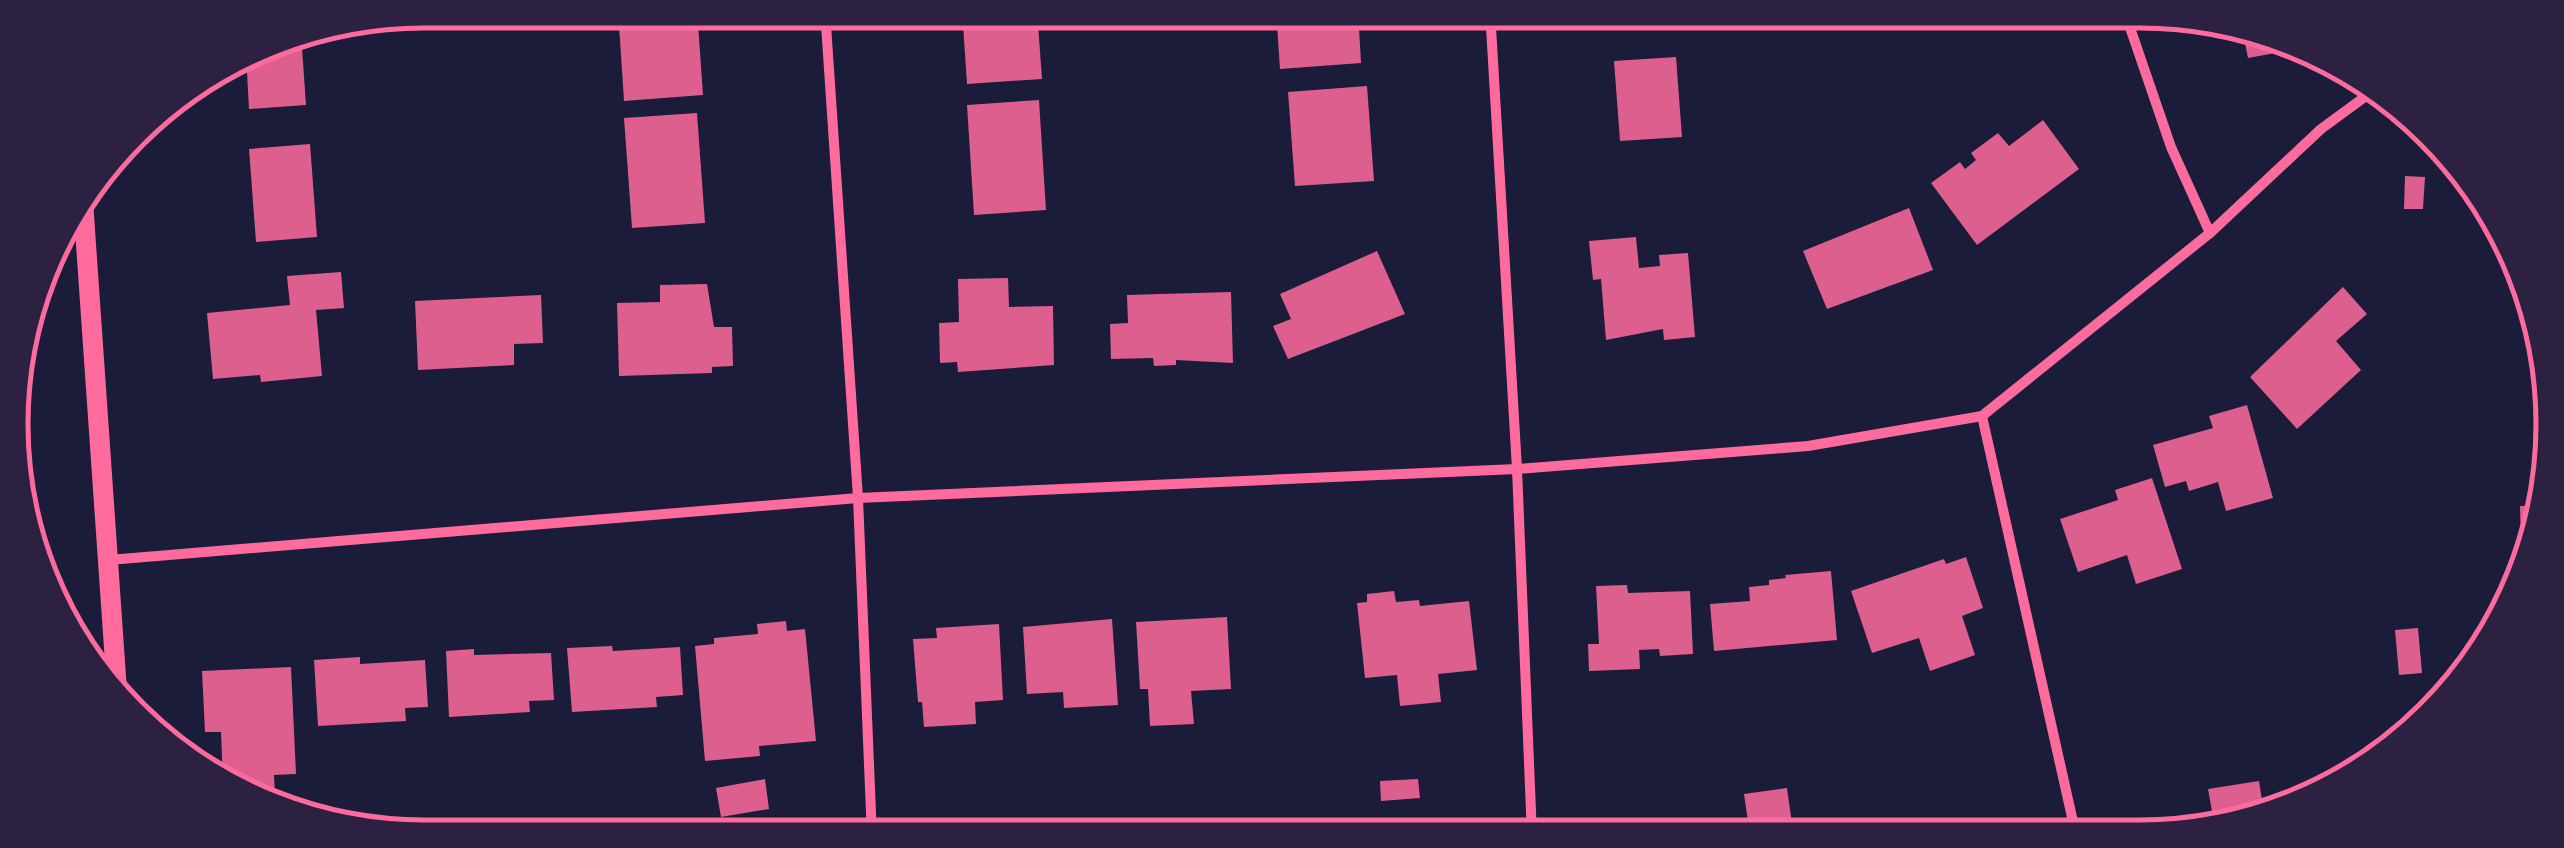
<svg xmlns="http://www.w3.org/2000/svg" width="2564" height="848" viewBox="0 0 2564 848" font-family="Poppins,sans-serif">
<rect width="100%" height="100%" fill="#1b1b3a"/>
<g fill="#dd5f8e">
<polygon points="618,10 697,10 703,95 624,101"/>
<polygon points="962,10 1037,10 1042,79 967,84"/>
<polygon points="1276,10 1358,10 1361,63 1280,69"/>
<polygon points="1610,10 1673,10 1674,16 1611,20"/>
<polygon points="1907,10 1973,10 1974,23 1908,28"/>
<polygon points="2241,23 2247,24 2297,49 2248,58"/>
<polygon points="301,34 306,105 249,109 246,54 266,41"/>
<polygon points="1676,57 1682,137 1620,141 1614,61"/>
<polygon points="1367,86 1374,181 1295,186 1288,92"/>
<polygon points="1039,100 1046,210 974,215 967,105"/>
<polygon points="697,113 705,223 632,228 624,118"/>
<polygon points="2043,120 2079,169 1977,245 1931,183 1960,162 1965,169 1976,160 1971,153 1998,133 2009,146"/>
<polygon points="310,144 317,237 256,242 249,149"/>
<polygon points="2405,176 2425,177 2423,209 2404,209"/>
<polygon points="1909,208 1933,270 1827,309 1803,251"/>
<polygon points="1636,237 1639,268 1660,266 1659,255 1688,253 1695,337 1664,340 1663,329 1606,340 1601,279 1593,280 1589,241"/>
<polygon points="1377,251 1405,314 1288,359 1273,326 1291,319 1280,294"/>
<polygon points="341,272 344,308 316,310 322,376 261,382 260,375 213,379 207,313 290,305 287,276"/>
<polygon points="1008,278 1009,307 1053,306 1054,365 958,372 957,362 940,363 939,323 959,322 958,279"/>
<polygon points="707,284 714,327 732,327 733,366 712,367 712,373 619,376 617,303 660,302 660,285"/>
<polygon points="2343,287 2367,314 2336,341 2361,370 2297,429 2250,377"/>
<polygon points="1231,292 1233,363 1176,360 1176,365 1154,366 1153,358 1111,359 1110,324 1128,323 1127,295"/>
<polygon points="541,295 543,343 514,344 514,365 418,370 415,301"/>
<polygon points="2527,303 2528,303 2543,346 2527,346"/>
<polygon points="2533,382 2550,382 2543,489 2537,489"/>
<polygon points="2247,405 2273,498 2226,511 2218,482 2189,491 2186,481 2165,487 2153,445 2213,428 2209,416"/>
<polygon points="2152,478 2182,569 2136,584 2127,555 2078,572 2060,519 2118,500 2115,490"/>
<polygon points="2542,505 2540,531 2529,557 2528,543 2521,543 2520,506"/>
<polygon points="1966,557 1983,608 1962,616 1975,655 1930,671 1919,638 1872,653 1851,591 1944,559 1946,564"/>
<polygon points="1831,571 1837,640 1714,651 1710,604 1750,601 1749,587 1769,585 1769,580 1786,578 1785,575"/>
<polygon points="1627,585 1628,593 1690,591 1693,654 1660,656 1659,649 1639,650 1640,669 1589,671 1588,644 1599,644 1596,586"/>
<polygon points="1394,591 1396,602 1419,600 1420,606 1469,601 1477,670 1438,674 1441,702 1400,706 1397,675 1365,678 1357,603 1367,602 1367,594"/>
<polygon points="1227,617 1231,689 1191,691 1194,724 1150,726 1148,689 1140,689 1136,622"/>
<polygon points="1112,619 1118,705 1064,708 1063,692 1027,694 1023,627"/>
<polygon points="786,621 787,631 805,629 816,741 759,746 760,756 705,761 695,646 714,644 714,638 758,634 757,624"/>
<polygon points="999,624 1003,700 975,702 976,724 924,727 922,702 918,702 913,639 937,638 936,628"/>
<polygon points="2418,628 2422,673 2399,675 2395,630"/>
<polygon points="612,646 613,651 680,647 683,695 656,697 657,707 572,712 567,648"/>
<polygon points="474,649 474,655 551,653 554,700 529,701 530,712 449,717 446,651"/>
<polygon points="360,657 360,664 425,660 428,707 405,708 406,721 318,726 314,660"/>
<polygon points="291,667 296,774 274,775 275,796 257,797 223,781 221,732 205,732 202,671"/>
<polygon points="765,779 769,809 721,817 716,788"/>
<polygon points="1418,779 1420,798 1381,801 1380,781"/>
<polygon points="2259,781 2264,813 2215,828 2208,789"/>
<polygon points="1787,788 1793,831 1750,835 1744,794"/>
</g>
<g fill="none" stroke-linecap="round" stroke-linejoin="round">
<g stroke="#ff6b9d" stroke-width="10">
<polyline points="825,10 858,498 872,837"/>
<polyline points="1490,10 1517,469 1532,836"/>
<polyline points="2124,10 2171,147 2210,233"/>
<polyline points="1982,416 2076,835"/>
<polyline points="109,560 858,498 1517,469 1808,446 1982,416 2210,233 2321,129 2377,88"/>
</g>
<polyline stroke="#ff6b9d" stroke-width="20" points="83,201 117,691"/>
</g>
<path d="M0 0H2564V848H0ZM424 28H2140A396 396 0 0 1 2536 424V424A396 396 0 0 1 2140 820H424A396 396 0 0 1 28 424V424A396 396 0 0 1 424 28Z" fill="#2d2142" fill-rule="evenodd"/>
<path fill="none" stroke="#ff6b9d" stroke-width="5" d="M424 28H2140A396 396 0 0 1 2536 424V424A396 396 0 0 1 2140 820H424A396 396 0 0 1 28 424V424A396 396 0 0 1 424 28Z"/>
</svg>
